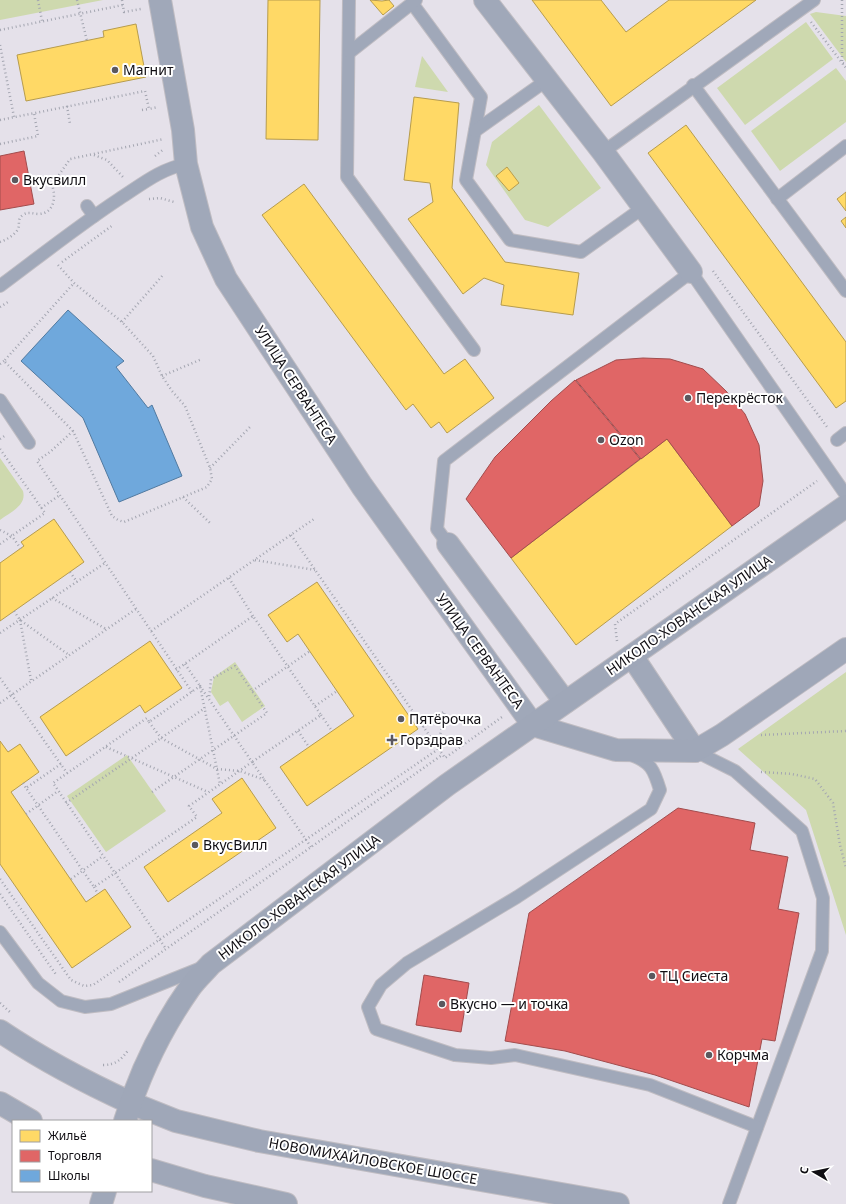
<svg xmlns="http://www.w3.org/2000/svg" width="846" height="1204" viewBox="0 0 846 1204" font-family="'Noto Sans',sans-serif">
<rect width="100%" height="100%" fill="#e5e1ea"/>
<g fill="#ced9ae">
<polygon points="0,0 103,0 0,20"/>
<polygon points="816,12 846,16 846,62 810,14"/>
<polygon points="806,22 833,59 745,125 717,88"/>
<polygon points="422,56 448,92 415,87"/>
<polygon points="836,68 846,81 846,122 780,171 751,131"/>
<polygon points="539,105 601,188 548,227 525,220 486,165 492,142"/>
<path d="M0,458l23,33c4,15 -13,21 -23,29z"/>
<polygon points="235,662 265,706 242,722 228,701 220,706 211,692 214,677"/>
<polygon points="846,672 846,935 806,810 738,749"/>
<polygon points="127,755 166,811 106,852 67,796"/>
</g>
<g fill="#ffd966" stroke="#b79c4d">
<polygon points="268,0 320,0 318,140 266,139"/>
<polygon points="370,0 382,1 389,0 394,6 383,15"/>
<polygon points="532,0 601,0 626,32 669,0 756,0 611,106"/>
<polygon points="136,24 146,77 26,101 17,55 104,37 103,31"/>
<polygon points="414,97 459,103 452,188 505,262 579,273 573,315 501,305 504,285 484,278 463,294 408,219 433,202 430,183 404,180"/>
<polygon points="686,125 846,342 846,401 836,408 648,153"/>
<polygon points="507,167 519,183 509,191 496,176"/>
<polygon points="304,184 444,374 465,359 494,398 447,433 439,422 431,428 413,404 406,410 262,215"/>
<polygon points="846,192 846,211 837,199"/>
<polygon points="846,217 846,228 841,221"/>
<polygon points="667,439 732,526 576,645 511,558"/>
<polygon points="54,519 84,562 0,621 0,563 24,546 21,542"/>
<polygon points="317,582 418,729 307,806 280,767 354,716 298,634 287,642 268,615"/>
<polygon points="150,641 182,688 145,713 140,705 66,756 40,717"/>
<polygon points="0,741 8,752 20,744 39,772 11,792 86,902 105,889 131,927 72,968 0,864"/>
<polygon points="242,778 276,828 168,902 144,867 222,813 212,799"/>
</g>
<g fill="#e06666" stroke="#a24c4d">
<polygon points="24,151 34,204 0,210 0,156"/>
<polygon points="643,358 670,359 703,369 726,391 745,414 759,445 763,481 759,506 732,526 667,439 641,459 576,380 616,360"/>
<polygon points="575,380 640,459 511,558 466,499 495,457 551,401"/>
<polygon points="678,808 755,823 750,850 788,857 778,909 799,913 775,1041 762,1039 749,1107 655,1075 565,1051 505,1041 529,913"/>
<polygon points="424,975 469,983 461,1032 416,1025"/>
</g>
<polygon fill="#6fa8dc" stroke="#527aa0" points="68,310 124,361 116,367 148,408 152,405 182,476 119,502 83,418 21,361"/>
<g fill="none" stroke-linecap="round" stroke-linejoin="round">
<g stroke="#bfbcc2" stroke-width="14">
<g id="lane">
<polyline points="349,0 347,177 474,350"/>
<polyline points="412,3 481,97 466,180 510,240 581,252 644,207"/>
<polyline points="350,52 416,0"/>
<polyline points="693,85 846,291"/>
<polyline points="475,131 547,80"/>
<polyline points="603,152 814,0"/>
<polyline points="777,199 846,146"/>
<polyline points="87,206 94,216"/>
<path d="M0,286c39,-29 78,-60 119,-87 22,-14 41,-30 67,-35"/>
<polyline points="0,400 29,443"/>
<polyline points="837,440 846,433"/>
<polyline points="448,544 437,529 444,461 691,272 846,495"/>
<polyline points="695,751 735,771 802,831 823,898 822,951 729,1204"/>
<path d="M631,755c20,7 23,15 29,35l-9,19 -134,88 -110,66 -26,22 -13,22 8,22 79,26 36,3 24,-3 135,30 107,42"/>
<polyline points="0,932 38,983 61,1001 85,1007 111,1004 201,968"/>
</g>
</g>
<g stroke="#bfbcc2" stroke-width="24">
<g id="street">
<polyline points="160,0 183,130 186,164 202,227 226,279 362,486 533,725"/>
<polyline points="485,0 603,152 691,272"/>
<polyline points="448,544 565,702"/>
<polyline points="632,656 695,751"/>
<path d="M0,1031c43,29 83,50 131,72"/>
<polyline points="0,1103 31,1121"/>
<polyline points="101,1204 105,1191"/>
</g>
</g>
<g stroke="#bfbcc2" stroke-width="24">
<g id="secondary">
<polyline points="533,725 616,750 695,751 722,735 846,649"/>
<polyline points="131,1103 176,1121 259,1141 618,1204"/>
<path d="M125,1121c14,-46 36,-92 64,-132 6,-9 15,-17 22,-25l236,-179 399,-279"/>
<polyline points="151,1170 205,1186 286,1204"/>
</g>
</g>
<g stroke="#a4a6b1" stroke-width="2.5" stroke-dasharray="1 3" stroke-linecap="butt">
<polyline points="38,0 42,21"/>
<polyline points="77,0 87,41"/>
<polyline points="122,0 124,12 141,9"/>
<polyline points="842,0 842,63 846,64"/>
<polyline points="811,22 846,68"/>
<polyline points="0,30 123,5"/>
<polyline points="0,45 14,117"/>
<polyline points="67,106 70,124"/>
<polyline points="142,110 149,109"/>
<polyline points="0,120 145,91 149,109 158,107"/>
<polyline points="0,144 38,136 34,113"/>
<polyline points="94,155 107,160 123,177"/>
<polyline points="155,156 164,149"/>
<polyline points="149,199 160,198 174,202"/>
<path d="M0,242c6,-2 15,-7 18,-13 2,-5 -1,-10 5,-14 5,-4 10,-1 16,-1 16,-1 17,-18 13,-29l18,-26 94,-20"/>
<polyline points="62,262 113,225"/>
<polyline points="58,265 74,283 122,322 153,356 162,376 172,391 185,406 210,468 212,479 207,487 124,522 118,520 112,516 73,431 4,361 74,283"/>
<polyline points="713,271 827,427"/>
<polyline points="0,307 8,302"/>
<polyline points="122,322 163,275"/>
<polyline points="0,364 4,361"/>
<polyline points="162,376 202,359"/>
<polyline points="73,431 50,452 37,461 192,692"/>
<polyline points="0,439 6,435"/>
<polyline points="0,449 45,513 0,544"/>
<polyline points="210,468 250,427"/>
<polyline points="183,497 210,523"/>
<polyline points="41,508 60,495"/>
<polyline points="0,530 12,536 21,549"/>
<polyline points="291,535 445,758 502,717"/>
<polyline points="255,560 315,570"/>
<polyline points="70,572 77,582"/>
<polyline points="229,578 253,616"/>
<polyline points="52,598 106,629"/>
<polyline points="14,611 20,620 69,655"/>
<polyline points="20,620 31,680"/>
<polyline points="151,631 314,519"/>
<polyline points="0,633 105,563"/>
<polyline points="617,641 615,624 817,481"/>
<polyline points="185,664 200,686 220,784"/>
<polyline points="176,670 253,616 321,715 252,762 311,847"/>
<polyline points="0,678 67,773"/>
<polygon points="200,686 252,762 189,806 197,817 115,873 53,783 147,718 149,722"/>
<polyline points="252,691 310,651"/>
<polyline points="0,703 136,609"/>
<polyline points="315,706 337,691"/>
<polyline points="321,715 332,731"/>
<polyline points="149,722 161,738 217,769 240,771 265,780"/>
<polyline points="423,727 445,711"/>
<polyline points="298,731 309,747"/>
<polyline points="761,735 846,731"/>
<polyline points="106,747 208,792"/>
<polyline points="61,764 26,788 94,887 115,873 166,949"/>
<polyline points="761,772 792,774 815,779 833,803 840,845 846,868"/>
<polyline points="23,783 26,788"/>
<polyline points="152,792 267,713 235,666 211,679 209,698"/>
<polyline points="66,803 205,708"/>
<polyline points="26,814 58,791"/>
<polyline points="0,879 71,980 84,986 93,985 437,750 445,711"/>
<polyline points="71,879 103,856"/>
<polyline points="94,887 98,894"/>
<polyline points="0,894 57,976"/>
<polyline points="119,982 442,755"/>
<polyline points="0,1003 10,1012"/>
<path d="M103,1065c13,0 19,-6 26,-16"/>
</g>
<use href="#lane" stroke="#a0a8b9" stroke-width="12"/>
<use href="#street" stroke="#a0a8b9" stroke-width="22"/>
<use href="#secondary" stroke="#9fa7b8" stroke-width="22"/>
</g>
<g fill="#5b585e" stroke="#fff" stroke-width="1.5">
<circle cx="115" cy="70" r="4"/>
<circle cx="15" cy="180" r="4"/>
<circle cx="688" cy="398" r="4"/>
<circle cx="601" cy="440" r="4"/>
<circle cx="401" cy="719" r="4"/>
<path d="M390 734h4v4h4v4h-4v4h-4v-4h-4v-4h4z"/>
<circle cx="195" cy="845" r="4"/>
<circle cx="652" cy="976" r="4"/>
<circle cx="442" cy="1004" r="4"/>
<circle cx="709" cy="1055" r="4"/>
</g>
<g text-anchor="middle" stroke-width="4" stroke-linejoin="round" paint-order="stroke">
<g font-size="14" fill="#100e13" stroke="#fff" text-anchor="start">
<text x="123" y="75">Магнит</text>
<text x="23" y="185">Вкусвилл</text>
<text x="696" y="403">Перекрёсток</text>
<text x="609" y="445">Ozon</text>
<text x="409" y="724">Пятёрочка</text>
<text x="400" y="745">Горздрав</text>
<text x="203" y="850">ВкусВилл</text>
<text x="660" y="981">ТЦ Сиеста</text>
<text x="450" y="1009">Вкусно — и точка</text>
<text x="717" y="1060">Корчма</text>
</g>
<g font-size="14" fill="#100e13" stroke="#fff">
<text transform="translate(296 385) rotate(57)" y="5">УЛИЦА СЕРВАНТЕСА</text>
<text transform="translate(689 615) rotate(-35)" y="5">НИКОЛО-ХОВАНСКАЯ УЛИЦА</text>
<text transform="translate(480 651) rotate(54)" y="5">УЛИЦА СЕРВАНТЕСА</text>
<text transform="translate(299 897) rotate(-37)" y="5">НИКОЛО-ХОВАНСКАЯ УЛИЦА</text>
<text transform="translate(373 1161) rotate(10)" y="5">НОВОМИХАЙЛОВСКОЕ ШОССЕ</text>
</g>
</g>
<rect x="12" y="1120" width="140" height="72" fill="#ffffff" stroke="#9f9fa1"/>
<rect x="20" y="1130" width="20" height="12" fill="#ffd966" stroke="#9f9fa1"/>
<text x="48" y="1140" font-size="12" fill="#100e13">Жильё</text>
<rect x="20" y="1150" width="20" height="12" fill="#e06666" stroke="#9f9fa1"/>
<text x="48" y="1160" font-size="12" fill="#100e13">Торговля</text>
<rect x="20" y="1170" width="20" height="12" fill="#6fa8dc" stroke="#9f9fa1"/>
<text x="48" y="1180" font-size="12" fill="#100e13">Школы</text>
<g transform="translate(814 1172) rotate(279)" stroke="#ffffff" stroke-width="3" paint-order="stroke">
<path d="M0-3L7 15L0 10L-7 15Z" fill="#100e13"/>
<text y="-6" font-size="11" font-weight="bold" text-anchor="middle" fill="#100e13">С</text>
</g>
</svg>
